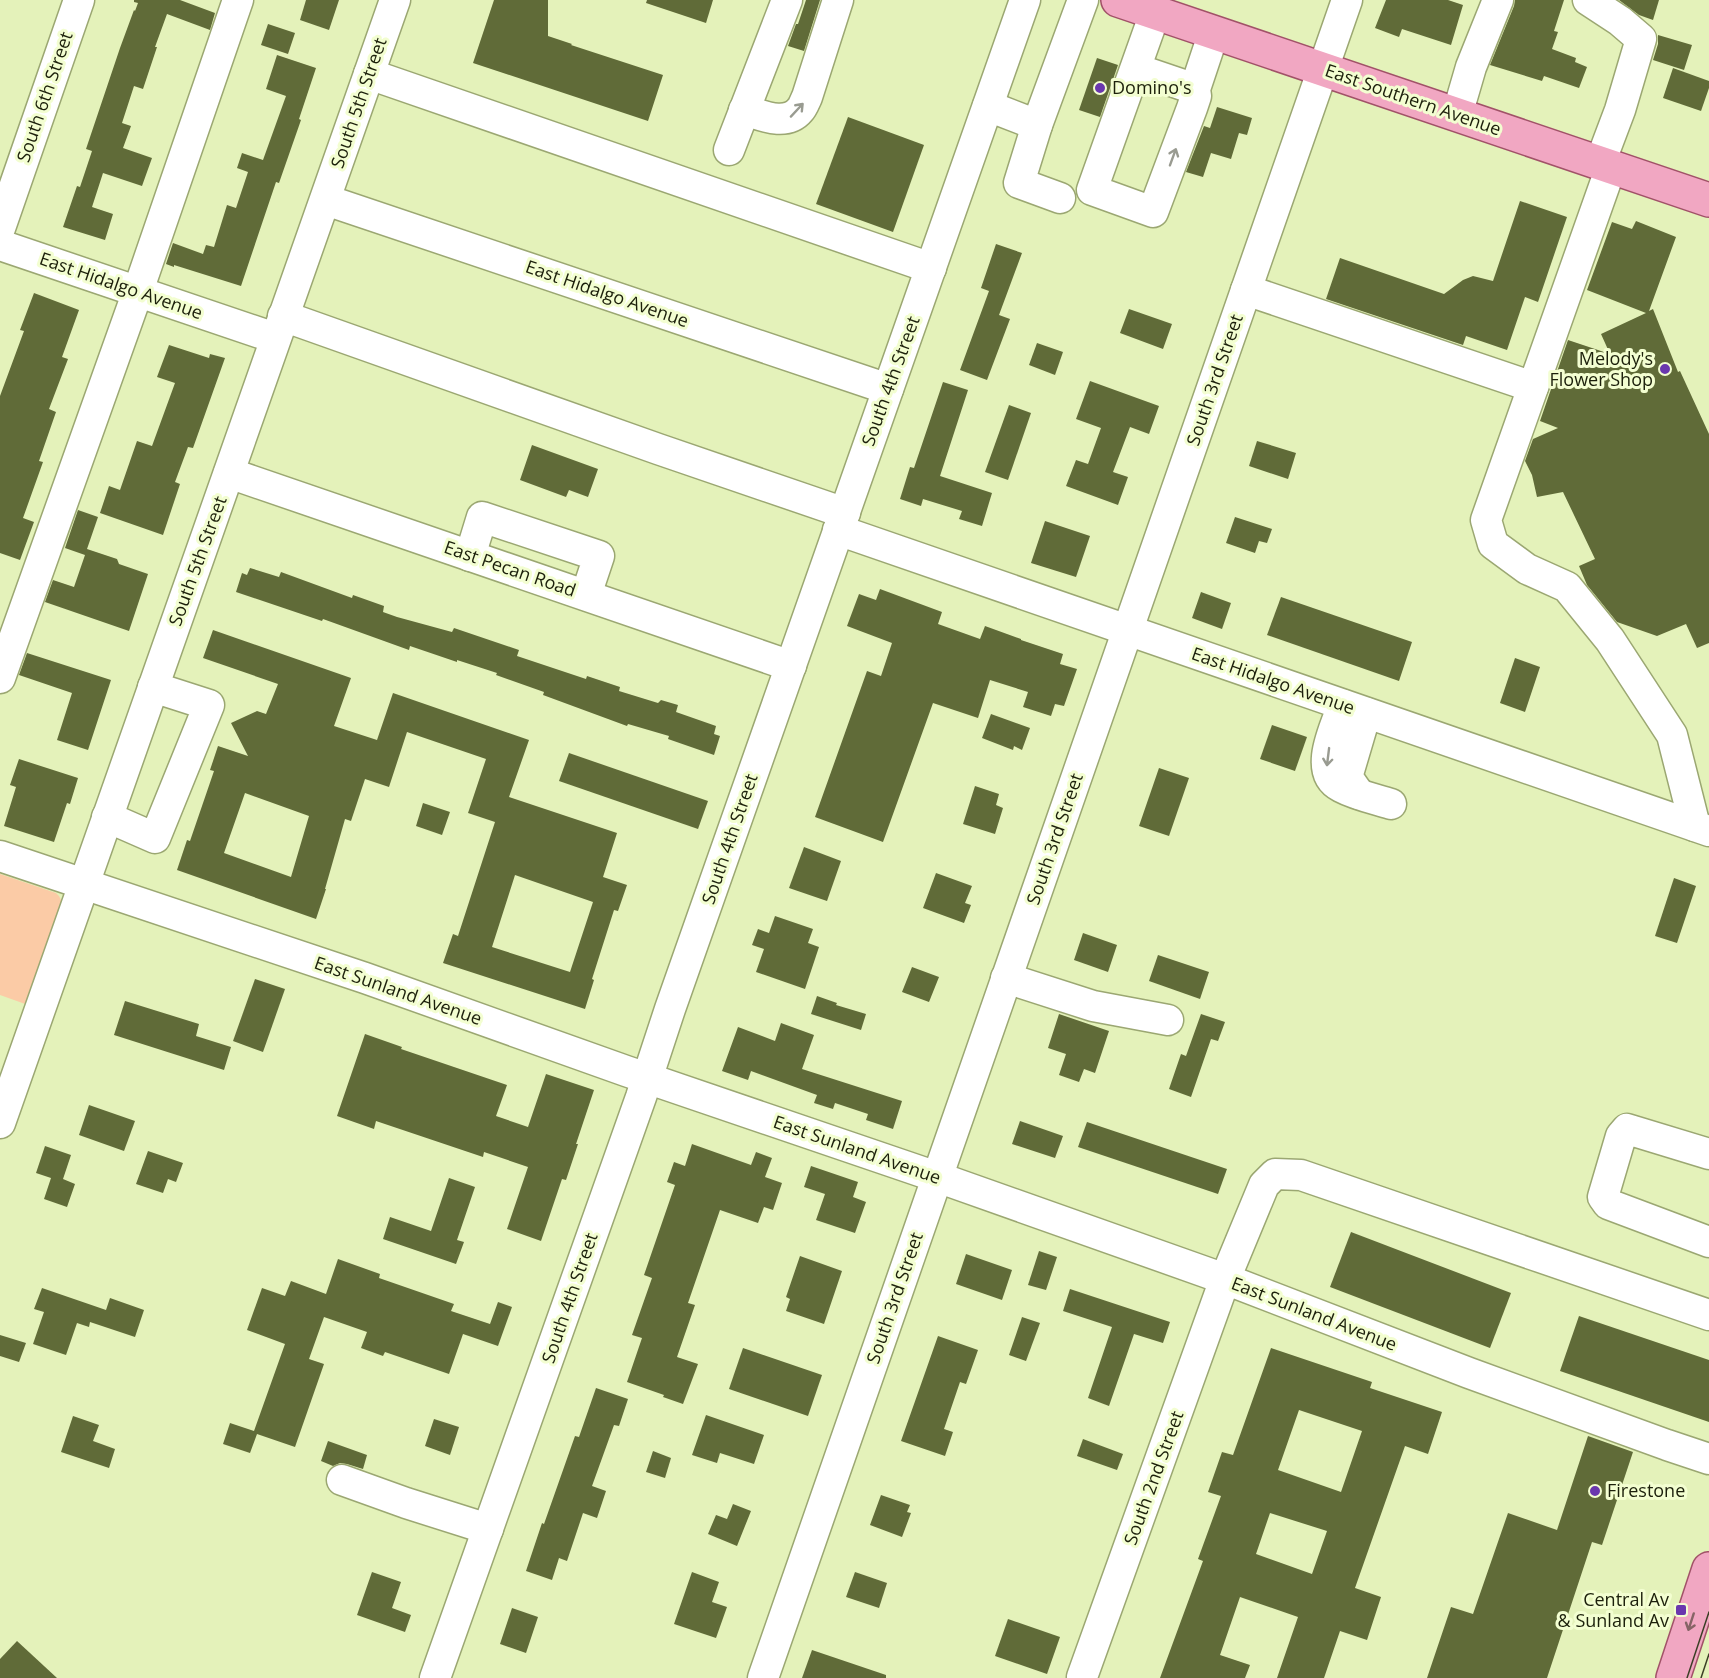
<svg xmlns="http://www.w3.org/2000/svg" width="1709" height="1678" viewBox="0 0 1709 1678" font-family="'Open Sans',sans-serif">
<rect width="100%" height="100%" fill="#e4f2ba"/>
<polygon fill="#fbcba6" points="0,874 56,893 59,896 62,902 28,1005 0,995"/>
<g fill="#606b38" fill-rule="evenodd">
<polygon points="134,0 180,0 215,13 210,30 167,14 155,47 157,47 143,89 134,86 122,123 131,126 123,148 152,158 142,186 103,173 92,207 113,214 105,240 63,227 77,186 80,187 92,151 86,149 120,48 134,10 135,11 138,3 134,2"/>
<polygon points="306,0 339,0 329,30 300,20"/>
<polygon points="494,0 548,0 548,36 572,44 571,45 663,75 648,121 473,63"/>
<polygon points="647,0 713,0 706,23 646,3"/>
<polygon points="806,0 820,0 804,51 788,46 796,24 798,24"/>
<polygon points="1386,0 1448,0 1463,5 1451,45 1402,29 1399,37 1375,28"/>
<polygon points="1515,0 1564,0 1554,31 1558,32 1552,49 1576,58 1575,62 1587,67 1579,88 1544,76 1542,81 1490,65 1514,6"/>
<polygon points="1619,0 1659,0 1653,20 1639,15"/>
<polygon points="268,24 295,33 288,54 261,45"/>
<polygon points="1658,35 1692,45 1684,70 1653,60 1658,44"/>
<polygon points="277,55 316,68 299,119 301,120 279,183 276,182 241,286 174,265 174,267 166,264 173,243 203,254 206,245 214,247 227,205 236,208 248,172 237,168 242,153 263,160 286,96 266,89"/>
<polygon points="1097,58 1118,65 1100,117 1079,110"/>
<polygon points="1673,68 1709,81 1709,88 1701,111 1663,98"/>
<polygon points="1217,107 1252,118 1247,135 1239,133 1231,159 1211,153 1203,177 1186,172 1204,126 1210,128"/>
<polygon points="848,117 924,145 893,232 816,204"/>
<polygon points="1520,201 1567,217 1538,302 1525,297 1507,350 1466,336 1463,345 1326,299 1340,258 1444,294 1463,280 1473,276 1493,281"/>
<polygon points="1636,221 1676,237 1649,311 1653,309 1678,372 1680,371 1709,434 1709,643 1697,648 1686,624 1657,636 1617,622 1587,585 1579,566 1595,559 1563,492 1537,497 1532,475 1525,461 1533,439 1558,428 1540,421 1568,340 1610,354 1601,334 1646,313 1587,290 1612,222 1632,229"/>
<polygon points="996,244 1022,253 999,315 1010,319 987,380 960,370 989,291 981,288"/>
<polygon points="34,293 79,310 62,357 68,359 49,409 56,412 39,461 43,462 23,518 34,522 20,560 0,553 0,396 24,331 20,330"/>
<polygon points="1129,309 1172,324 1163,349 1120,333"/>
<polygon points="1037,343 1063,352 1055,375 1029,365"/>
<polygon points="169,345 209,358 210,354 225,358 193,448 188,447 175,482 180,484 163,535 100,513 109,486 120,490 137,441 152,446 175,383 157,377"/>
<polygon points="1090,381 1159,406 1149,434 1130,427 1113,472 1128,477 1118,505 1066,486 1076,460 1088,464 1101,428 1076,419"/>
<polygon points="943,382 968,390 940,476 992,493 982,526 959,519 962,511 923,499 921,506 900,499 910,467 914,468"/>
<polygon points="1009,405 1031,413 1008,480 985,472"/>
<polygon points="1257,441 1296,453 1288,479 1249,466"/>
<polygon points="532,445 598,469 588,497 569,490 566,497 520,480"/>
<polygon points="78,510 98,517 87,549 117,559 119,564 148,574 129,631 45,602 53,580 74,587 85,555 65,548"/>
<polygon points="1235,517 1272,529 1267,543 1259,541 1255,553 1226,543"/>
<polygon points="1045,521 1090,536 1076,577 1031,563"/>
<polygon points="250,568 279,577 281,572 352,598 353,595 384,606 383,612 397,617 452,632 454,628 519,650 517,656 586,679 587,676 620,687 619,691 658,703 661,700 678,705 676,712 716,726 714,734 720,736 714,755 668,739 669,736 628,724 627,726 543,695 544,692 496,675 497,673 457,660 457,662 410,646 409,650 323,619 322,621 236,592 242,573 247,575"/>
<polygon points="880,589 942,612 938,624 980,639 985,626 1021,639 1021,640 1063,654 1060,664 1077,669 1064,706 1055,704 1051,716 1023,707 1028,692 990,680 978,718 933,703 883,842 815,817 867,671 881,676 892,643 847,626 859,594 876,600"/>
<polygon points="1201,592 1231,603 1222,629 1192,618"/>
<polygon points="1281,597 1412,642 1399,681 1267,635"/>
<path d="M213,630l138,48 -17,48 43,14 16,-47 136,47 -20,57 108,36 -14,44 24,8 -9,26 -4,-1 -22,69 2,1 -9,29 -142,-46 10,-29 5,2 37,-114 -27,-9 18,-54 -79,-27 -18,55 -24,-8 -14,42 -6,-2 -20,70h1l-10,30 -139,-49 10,-30 3,1 24,-70 -4,-1 8,-24 30,10 -17,-33 26,-12 9,3 12,-30 -75,-26zM245,793l64,23 -18,61 -67,-24zM515,875l78,27 -23,70 -78,-25z"/>
<polygon points="27,653 111,680 88,750 57,740 72,693 19,675"/>
<polygon points="1515,658 1540,667 1525,712 1500,703"/>
<polygon points="991,714 1030,728 1022,750 1014,746 1013,750 982,738"/>
<polygon points="1272,725 1307,737 1295,771 1260,759"/>
<polygon points="569,753 708,801 698,829 559,781"/>
<polygon points="19,759 78,778 70,804 67,803 54,842 4,826 16,787 10,785"/>
<polygon points="1159,768 1189,778 1169,836 1139,826"/>
<polygon points="975,786 999,794 996,805 1003,808 995,834 963,824"/>
<polygon points="423,803 450,812 442,835 416,826"/>
<polygon points="804,847 841,861 827,901 789,888"/>
<polygon points="936,873 972,886 965,903 971,905 964,923 923,908"/>
<polygon points="1674,878 1696,886 1677,943 1655,936"/>
<polygon points="775,916 813,929 808,943 819,947 805,989 756,972 764,949 752,945 758,929 769,933"/>
<polygon points="1083,933 1117,945 1108,972 1074,960"/>
<polygon points="1158,955 1209,972 1200,999 1149,981"/>
<polygon points="912,967 939,977 929,1002 902,992"/>
<polygon points="255,979 285,989 263,1052 233,1041"/>
<polygon points="817,996 837,1003 836,1005 866,1014 861,1030 811,1014"/>
<polygon points="125,1001 199,1024 196,1036 231,1047 224,1070 114,1035"/>
<polygon points="1059,1014 1109,1031 1095,1073 1084,1069 1079,1082 1059,1075 1066,1054 1048,1048"/>
<polygon points="1201,1014 1225,1022 1218,1041 1211,1039 1191,1097 1169,1089 1181,1054 1186,1056"/>
<polygon points="781,1023 814,1035 802,1069 902,1101 893,1129 866,1120 868,1114 835,1103 833,1109 814,1103 817,1095 751,1071 748,1080 722,1071 738,1027 775,1041"/>
<polygon points="365,1034 402,1047 401,1049 507,1085 496,1116 528,1127 546,1074 594,1090 576,1144 578,1144 566,1180 562,1179 541,1241 507,1229 528,1167 484,1152 483,1157 376,1121 374,1129 337,1116"/>
<polygon points="89,1105 135,1121 124,1151 79,1135"/>
<polygon points="1020,1121 1063,1136 1055,1158 1012,1144"/>
<polygon points="1087,1122 1227,1169 1218,1194 1078,1147"/>
<polygon points="692,1144 751,1165 756,1152 772,1158 765,1177 782,1183 773,1210 764,1207 758,1223 720,1210 688,1303 695,1305 677,1357 698,1364 683,1404 663,1397 664,1395 627,1382 642,1338 632,1335 652,1278 644,1275 675,1185 667,1182 674,1162 685,1166"/>
<polygon points="45,1146 71,1155 63,1179 75,1184 67,1207 44,1199 51,1178 36,1173"/>
<polygon points="148,1151 183,1163 176,1182 168,1179 163,1193 136,1184"/>
<polygon points="811,1166 858,1182 853,1197 866,1202 855,1233 816,1220 825,1194 804,1187"/>
<polygon points="449,1178 475,1187 457,1240 464,1242 456,1264 383,1239 390,1217 431,1231"/>
<polygon points="1351,1232 1511,1293 1490,1348 1330,1287"/>
<polygon points="1039,1251 1057,1257 1046,1290 1028,1285"/>
<polygon points="966,1254 1012,1270 1002,1300 956,1284"/>
<polygon points="800,1256 842,1271 824,1324 786,1311 790,1299 786,1297"/>
<polygon points="338,1259 380,1274 379,1278 454,1304 451,1311 490,1324 498,1302 512,1307 498,1346 463,1334 449,1374 385,1352 383,1356 361,1348 367,1332 324,1317 309,1359 324,1364 295,1447 257,1434 250,1453 223,1444 230,1423 254,1431 285,1344 247,1330 262,1288 285,1296 291,1281 326,1294"/>
<polygon points="42,1288 106,1310 110,1298 144,1310 135,1337 90,1322 89,1327 77,1323 66,1355 33,1344 44,1312 34,1309"/>
<polygon points="1070,1289 1170,1322 1163,1343 1134,1334 1109,1406 1088,1398 1112,1327 1063,1311"/>
<polygon points="1579,1316 1709,1360 1709,1422 1560,1371"/>
<polygon points="1022,1317 1040,1323 1026,1361 1009,1355"/>
<polygon points="0,1335 26,1343 19,1362 0,1356"/>
<polygon points="938,1336 978,1350 966,1384 960,1382 944,1429 953,1432 945,1456 901,1441"/>
<polygon points="743,1348 822,1375 808,1416 729,1389"/>
<path d="M1271,1348l101,34 -2,6 72,24 -14,42 -23,-8 -50,142 26,9 -14,43 -27,-9 -16,47h-47l21,-61 -58,-20 -20,58 30,10 -5,13h-85l43,-117 -5,-2 23,-63 -13,-4 14,-40 11,3zM1299,1410l63,21 -21,61 -63,-22zM1270,1513l57,18 -15,43 -56,-20z"/>
<polygon points="596,1388 628,1399 619,1426 614,1425 592,1486 606,1491 597,1518 583,1513 567,1561 559,1558 552,1580 526,1571 542,1523 544,1524 575,1436 579,1437"/>
<polygon points="706,1415 764,1435 754,1464 720,1453 717,1463 692,1455"/>
<polygon points="73,1416 99,1425 93,1441 115,1449 109,1468 61,1452"/>
<polygon points="434,1419 459,1427 450,1455 425,1446"/>
<polygon points="1588,1436 1633,1452 1602,1545 1592,1542 1547,1678 1427,1678 1451,1607 1473,1614 1508,1513 1557,1530"/>
<polygon points="1083,1439 1123,1454 1117,1470 1077,1456"/>
<polygon points="328,1441 367,1455 363,1469 347,1464 340,1463 333,1466 321,1461"/>
<polygon points="653,1451 671,1458 665,1478 646,1472"/>
<polygon points="881,1495 910,1505 907,1512 911,1513 902,1537 870,1525"/>
<polygon points="733,1504 751,1511 737,1546 708,1534 716,1515 727,1519"/>
<polygon points="372,1572 401,1582 392,1608 411,1615 405,1632 357,1615"/>
<polygon points="692,1572 719,1582 712,1602 727,1607 716,1638 674,1624"/>
<polygon points="855,1572 887,1583 879,1608 846,1597"/>
<polygon points="512,1608 538,1617 526,1653 500,1644"/>
<polygon points="1008,1619 1060,1637 1047,1674 995,1656"/>
<polygon points="17,1641 57,1678 0,1678 0,1659"/>
<polygon points="812,1650 886,1675 886,1678 802,1678"/>
</g>
<g fill="none" stroke-linecap="round" stroke-linejoin="round">
<g stroke="#9ba772" stroke-width="33">
<g id="minor">
<polyline points="1588,0 1620,21 1641,39 1620,110 1600,163"/>
<polyline points="1155,13 1092,190 1153,212 1192,108 1196,96 1195,89 1214,32"/>
<polyline points="1136,69 1195,89"/>
<polyline points="369,74 931,268"/>
<polyline points="988,106 1037,125 1083,0"/>
<path d="M744,110c17,5 42,17 56,0 3,-3 5,-9 7,-13l31,-97"/>
<polyline points="1457,115 1471,67 1498,0"/>
<polyline points="1037,125 1019,183 1060,198"/>
<polyline points="729,150 787,0"/>
<polyline points="1611,167 1486,520 1493,544 1527,569 1567,587 1610,640 1672,735 1695,826"/>
<polyline points="326,200 888,389"/>
<polyline points="0,228 79,0"/>
<polyline points="0,245 275,338"/>
<polyline points="1246,290 1533,387"/>
<polyline points="283,316 658,449 845,513"/>
<polyline points="229,473 791,666"/>
<polyline points="838,530 1709,831"/>
<polyline points="470,556 482,517 599,556 586,595"/>
<polyline points="0,678 138,291 238,0"/>
<path d="M1343,705c-8,23 -31,67 -2,82 15,8 34,12 50,17"/>
<polyline points="1359,794 1350,781 1348,774 1366,713"/>
<polyline points="107,817 155,838 209,705 153,687"/>
<polyline points="0,856 365,978 626,1071 937,1177 1225,1279 1469,1373 1667,1445 1709,1459"/>
<polyline points="1006,978 1093,1006 1168,1020"/>
<polyline points="0,1123 395,0"/>
<polyline points="1709,1154 1627,1129 1621,1136 1603,1197 1608,1204 1709,1242"/>
<polyline points="342,1480 406,1503 488,1529"/>
<polyline points="1082,1677 1225,1279 1264,1185 1275,1174 1301,1175 1709,1315"/>
<polyline points="435,1678 641,1097 670,1009 1025,0"/>
<polyline points="763,1678 1347,0"/>
</g>
</g>
<g stroke="#a15268" stroke-width="36">
<g id="major">
<polyline points="1118,0 1709,200"/>
<polyline points="1673,1678 1709,1569"/>
</g>
</g>
<use href="#minor" stroke="#fff" stroke-width="30"/>
<use href="#major" stroke="#f1a7c2" stroke-width="33"/>
<g stroke="#393e24" stroke-width="1.5">
<polyline points="1687,1678 1709,1612"/>
<polyline points="1701,1678 1709,1654"/>
</g>
</g>
<defs><path id="oneway-shaft" d="M-6 0H5M1.5-3L5.5 0L1.5 3" fill="none" stroke-width="1.6" stroke-linecap="round" stroke-linejoin="round" transform="scale(1.5)"/></defs>
<g stroke="#999b91">
<use href="#oneway-shaft" transform="translate(797 110) rotate(-47)"/>
<use href="#oneway-shaft" transform="translate(1173 157) rotate(-70)"/>
<use href="#oneway-shaft" transform="translate(1328 757) rotate(97)"/>
</g>
<use stroke="#866466" href="#oneway-shaft" transform="translate(1691 1622) rotate(108)"/>
<g fill="#6a37ae" stroke="#f3fed1" stroke-width="2">
<circle cx="1100" cy="88" r="6"/>
<circle cx="1665" cy="369" r="6"/>
<circle cx="1595" cy="1491" r="6"/>
<rect x="1675" y="1604" width="12" height="12" rx="3"/>
</g>
<g text-anchor="middle" stroke-width="6" stroke-linejoin="round" paint-order="stroke">
<g font-size="18" fill="#1c200b" stroke="#f3fed1" text-anchor="start">
<text x="1112" y="94">Domino's</text>
<text x="1653" y="365" text-anchor="end">Melody's<tspan x="1653" dy="21">Flower Shop</tspan></text>
<text x="1607" y="1497">Firestone</text>
<text x="1669" y="1606" text-anchor="end">Central Av<tspan x="1669" dy="21">&amp; Sunland Av</tspan></text>
</g>
<g font-size="18" fill="#1c200b" stroke="#f3fed1">
<text transform="translate(45 97) rotate(-71)" y="6">South 6th Street</text>
<text transform="translate(1413 100) rotate(19)" y="6">East Southern Avenue</text>
<text transform="translate(359 103) rotate(-71)" y="6">South 5th Street</text>
<text transform="translate(121 286) rotate(19)" y="6">East Hidalgo Avenue</text>
<text transform="translate(607 294) rotate(19)" y="6">East Hidalgo Avenue</text>
<text transform="translate(1215 380) rotate(-71)" y="6">South 3rd Street</text>
<text transform="translate(891 381) rotate(-70)" y="6">South 4th Street</text>
<text transform="translate(198 561) rotate(-70)" y="6">South 5th Street</text>
<text transform="translate(510 569) rotate(19)" y="6">East Pecan Road</text>
<text transform="translate(1273 681) rotate(19)" y="6">East Hidalgo Avenue</text>
<text transform="translate(730 839) rotate(-71)" y="6">South 4th Street</text>
<text transform="translate(1055 839) rotate(-71)" y="6">South 3rd Street</text>
<text transform="translate(398 991) rotate(19)" y="6">East Sunland Avenue</text>
<text transform="translate(857 1150) rotate(19)" y="6">East Sunland Avenue</text>
<text transform="translate(570 1298) rotate(-71)" y="6">South 4th Street</text>
<text transform="translate(895 1298) rotate(-71)" y="6">South 3rd Street</text>
<text transform="translate(1314 1314) rotate(21)" y="6">East Sunland Avenue</text>
<text transform="translate(1154 1478) rotate(-70)" y="6">South 2nd Street</text>
</g>
</g>
</svg>
